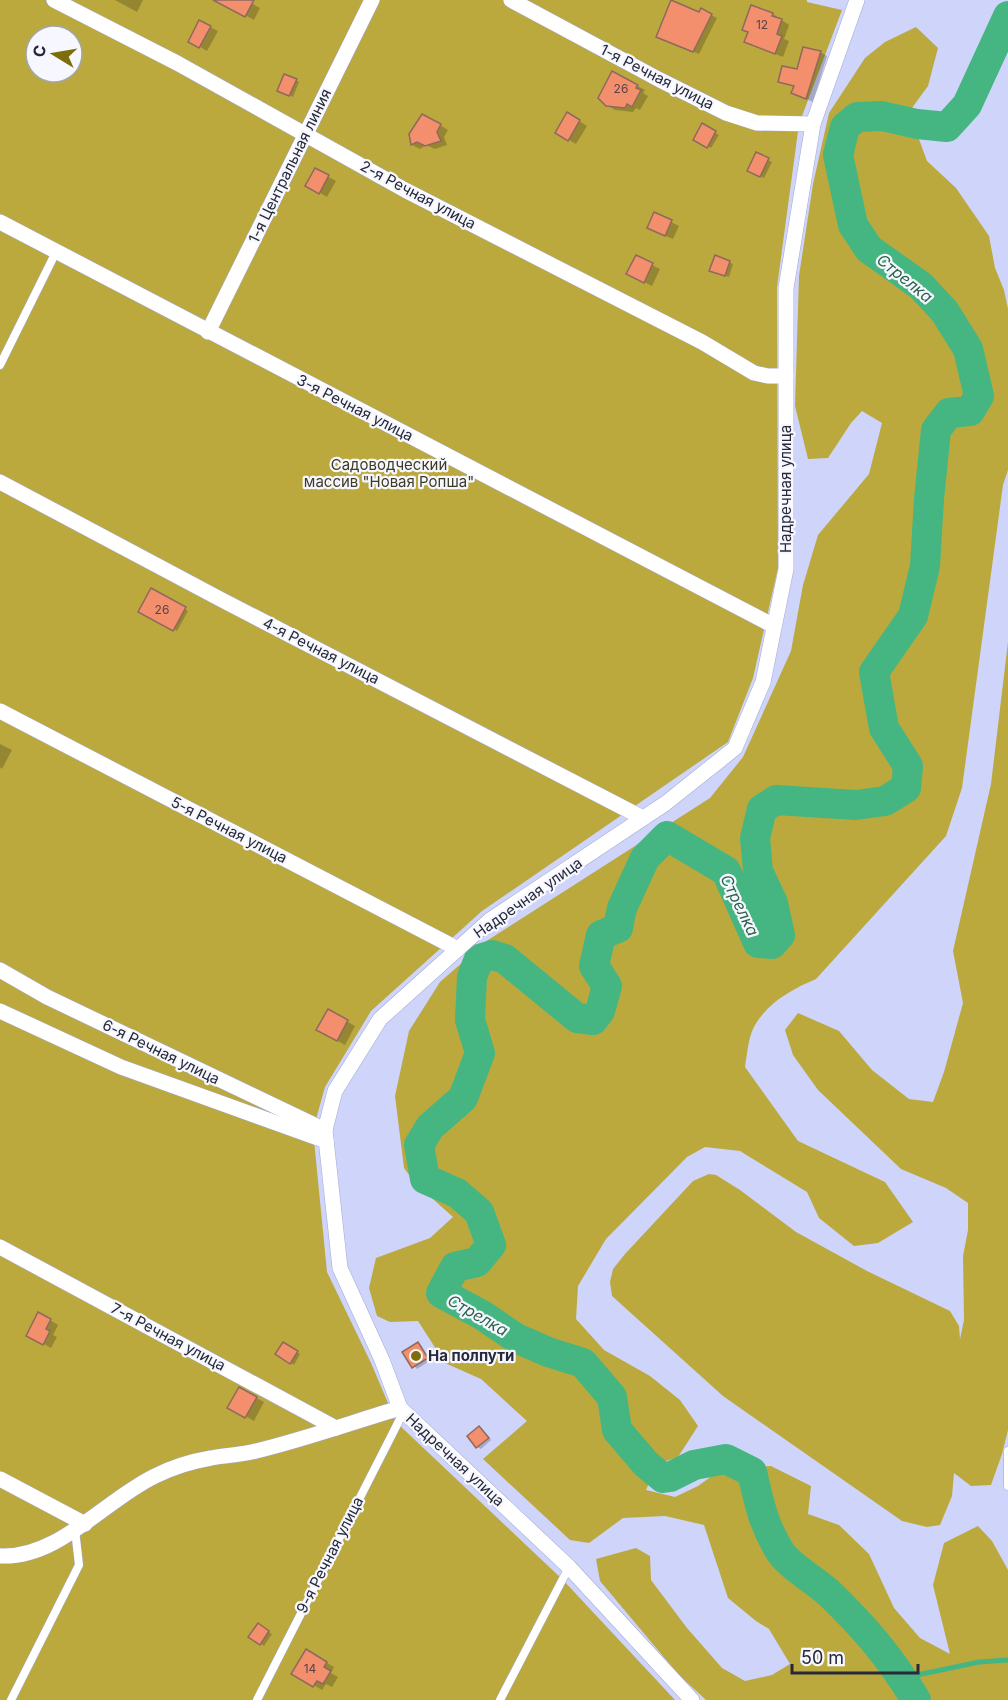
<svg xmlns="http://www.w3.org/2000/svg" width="1008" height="1700" viewBox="0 0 1008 1700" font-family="Inter,sans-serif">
<rect width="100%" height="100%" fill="#ced4fa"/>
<g fill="#bba93e" fill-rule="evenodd">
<path d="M0,0h807v2l35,8 -43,114 -22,163 1,281 -25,110 -25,64 -246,169 -111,100 -46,76 -12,43 14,142 44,91 25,59 167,158 112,120h-675zM36,36h36v36h-36z"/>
<path d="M916,27l22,21 -10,38 -19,26 18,49 29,27 33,48 6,32 9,22 4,19v161l-5,15 -41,303 -16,48 -130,143c-24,10 -51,25 -63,50 -5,11 -6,26 -8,38l53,74 87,41 28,40 -35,21 -24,3 -35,-28 -12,-26 -67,-41 -35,-4 -18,10 -81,82 -28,47 -2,33 28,31 46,26 30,24 18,26 -20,31 -21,7 -11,26 29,7 23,-11 25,-18 48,-2 40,20 -3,28 31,11 30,29 25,54 26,30 30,16 -17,-69 11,-42 34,-17 14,15 16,29v130h-302l-28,-26 -78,-93 -4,-22 40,-11 14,8 1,24 36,48 35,40 23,13 27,-6 18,-11 -21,-35 -13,-8 -28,-23 -24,-73 -39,-9 -42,2 -34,25 -19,-3 -87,-81 44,-38 -46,-42 -36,-16 -27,-42 -28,1 -13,-6 -8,-28 7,-30 54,-20 23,-21 -38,-34 -11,-15 -9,-72 14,-65 31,-49 48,-42 222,-142 33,-41 48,-106 12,-66 15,-50 51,-61 13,-51 -20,-12 -11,12 -23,35 -20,1 -13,-53 4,-130 14,-92 16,-71 36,-55 20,-16z"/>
<polygon points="1008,642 1008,1430 1002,1454 991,1485 971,1486 954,1473 952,1496 940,1525 927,1527 902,1521 723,1396 612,1296 610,1282 613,1269 625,1254 693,1181 709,1174 716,1175 740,1190 796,1232 867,1271 950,1311 959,1326 960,1339 964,1320 963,1256 968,1230 968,1203 946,1188 901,1169 818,1090 793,1055 785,1030 798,1013 839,1031 872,1070 909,1099 933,1102 944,1072 963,1003 953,951 991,784"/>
</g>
<g fill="#0003">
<polygon points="115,0 143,0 137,12"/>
<polygon points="229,0 245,0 260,8 254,20 226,5"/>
<polygon points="752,7 773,14 789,25 784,39 789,41 783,57 746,42 749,33"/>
<polygon points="701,10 717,18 699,54 663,39 700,14"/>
<polygon points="200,22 218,31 207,51 190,41"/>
<polygon points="820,52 827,56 813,102 793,93 795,87 780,82 799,71"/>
<polygon points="613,73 645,90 643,93 648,96 640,110 636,108 633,112 615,110 607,105"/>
<polygon points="296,80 299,82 293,97 283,92"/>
<polygon points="568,114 587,126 576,144 557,133"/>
<polygon points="440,125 448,130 444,137 447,145 435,149 426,145 420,149 412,145 410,134"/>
<polygon points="702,125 719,135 711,148 695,139"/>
<polygon points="756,154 772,162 764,178 749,170"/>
<polygon points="316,170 336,181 327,197 307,185"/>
<polygon points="655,214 679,226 673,239 656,232"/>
<polygon points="636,257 660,269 652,286 636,278"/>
<polygon points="715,257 733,264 729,277 714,272"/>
<polygon points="151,590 188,611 177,631 140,611"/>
<polygon points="0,744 12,750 2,769 0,767"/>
<polygon points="329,1011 355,1026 345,1045 318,1030"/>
<polygon points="50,1320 58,1325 53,1335 57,1337 51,1348 28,1335"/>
<polygon points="283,1344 300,1354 294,1365 277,1354"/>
<polygon points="418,1344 431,1360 417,1369 404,1353"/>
<polygon points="239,1389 264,1402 254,1421 229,1407"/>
<polygon points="480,1428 491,1440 481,1449 477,1447"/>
<polygon points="258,1625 272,1634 264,1646 250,1637"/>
<polygon points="306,1651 334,1667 331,1673 338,1677 332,1687 326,1684 322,1690 293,1673"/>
</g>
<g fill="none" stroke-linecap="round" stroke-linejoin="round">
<polyline stroke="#45b681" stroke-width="5" points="903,1678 979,1662 1008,1660"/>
<path stroke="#45b681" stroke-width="30" d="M916,1700c-26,-43 -50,-71 -86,-106 -13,-12 -40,-28 -49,-41 -18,-28 -22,-51 -29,-81l-26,-13 -32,6 -24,12 -7,1 -17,-14 -29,-34 -5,-33 -29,-34 -35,-11 -32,-14 -34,-23 -41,-22 14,-26 22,-5 14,-17 -12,-33 -22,-19 -32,-14 -6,-34 11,-18 33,-29 17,-45 -10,-33 2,-43 7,-18 13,-4 13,4 72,59 16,2 7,-9 7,-25 -13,-20 7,-31 17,-7 4,-20 23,-50 22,-22 59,35 32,72 14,1 8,-9 -7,-32 -15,-32 -3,-33 7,-29 14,-9 80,5 29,-4 21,-13 2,-22 -24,-38 -10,-56 39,-56 12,-50 4,-67 7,-69 13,-17 21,-2 9,-15 -11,-47 -23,-37 -24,-26 -52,-37 -16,-24 -15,-70 7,-28 12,-10 25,-1 35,8 30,3 20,-22 41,-89"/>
</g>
<g fill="#f38f6d" stroke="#8f695c" stroke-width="1.5">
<polygon points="213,0 254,0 245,17"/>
<polygon points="671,0 699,12 701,8 712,14 693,52 656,37"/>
<polygon points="751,5 773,13 772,16 782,19 777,34 782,36 775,54 744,42 748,32 742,30"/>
<polygon points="199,20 211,26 199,48 188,42"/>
<polygon points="803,47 821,51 806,99 791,93 794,86 778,82 782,66 797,69"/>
<polygon points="612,71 638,85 636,88 641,90 632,107 627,104 625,108 606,106 598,98"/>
<polygon points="284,74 297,79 289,96 277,91"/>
<polygon points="567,112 580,120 568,141 555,133"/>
<polygon points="422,114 441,124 437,132 441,141 425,146 417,142 411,145 409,134"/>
<polygon points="702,123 716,131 707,148 693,140"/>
<polygon points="756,152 769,158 760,177 747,171"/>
<polygon points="315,168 329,175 319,194 305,186"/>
<polygon points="654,212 672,220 665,236 647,228"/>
<polygon points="636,255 653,263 644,283 626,274"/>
<polygon points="715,255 730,261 725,276 709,271"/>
<polygon points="151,588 186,607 173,631 138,612"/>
<polygon points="328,1009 348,1020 337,1041 316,1030"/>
<polygon points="38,1312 51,1319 46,1329 50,1331 43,1345 26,1336"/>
<polygon points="283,1342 298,1351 290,1364 275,1354"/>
<polygon points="418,1342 428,1358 412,1368 402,1352"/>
<polygon points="239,1387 257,1397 245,1418 227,1408"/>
<polygon points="479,1426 489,1438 476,1448 467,1436"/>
<polygon points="258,1623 269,1631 260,1645 248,1637"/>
<polygon points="306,1649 327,1662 324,1667 331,1671 323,1684 317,1681 313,1687 291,1674"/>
</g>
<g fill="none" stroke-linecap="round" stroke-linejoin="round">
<g stroke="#a4a9ce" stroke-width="9">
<g id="lane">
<polyline points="0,365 56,252"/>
<polyline points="1008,1451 1008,1486"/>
<polyline points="11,1700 79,1565 75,1530"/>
<polyline points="257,1700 404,1411"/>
<polyline points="500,1700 569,1567"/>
</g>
</g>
<g stroke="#a4a9ce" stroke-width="16">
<g id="street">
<polyline points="54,0 177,63 405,190 702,342 754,373 768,376 786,376"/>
<polyline points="511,0 660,80 726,113 757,123 813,124"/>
<polyline points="0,222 774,626"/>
<polyline points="208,332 372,0"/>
<polyline points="0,482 222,600 643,818"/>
<polyline points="0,711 458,949"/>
<polyline points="0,970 47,997 325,1130"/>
<polyline points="0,1011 121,1067 326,1141"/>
<polyline points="0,1247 336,1428"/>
<polyline points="0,1479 85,1524"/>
<path d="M0,1556c58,3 105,-56 155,-80 16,-8 38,-15 56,-18 15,-3 31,-3 45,-7 49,-12 97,-29 144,-43"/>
<polyline points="692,1700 569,1567 400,1408 382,1360 340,1268 325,1130 335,1091 380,1019 490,920 666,803 735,748 763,682 786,569 786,288 813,124 857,0"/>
</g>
</g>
<use href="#lane" stroke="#fff" stroke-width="8"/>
<use href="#street" stroke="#fff" stroke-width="15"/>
</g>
<circle fill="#7d6e0b" stroke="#f6f7ff" stroke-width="2" cx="416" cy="1356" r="6"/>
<g text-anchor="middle" stroke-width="4.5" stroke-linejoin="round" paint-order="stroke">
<g font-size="12" fill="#5a4245">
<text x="762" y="29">12</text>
<text x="621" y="93">26</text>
<text x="162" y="614">26</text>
<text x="310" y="1673">14</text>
</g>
<g font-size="15" fill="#272938" stroke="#f6f7ff">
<text transform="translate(657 77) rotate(27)" y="5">1-я Речная улица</text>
<text transform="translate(290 166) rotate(-64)" y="5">1-я Центральная линия</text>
<text transform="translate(418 195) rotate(28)" y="5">2-я Речная улица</text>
<text transform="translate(355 408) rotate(27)" y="5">3-я Речная улица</text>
<text transform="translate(786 489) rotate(-90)" y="5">Надречная улица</text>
<text transform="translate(321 651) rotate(27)" y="5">4-я Речная улица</text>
<text transform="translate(229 830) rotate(27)" y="5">5-я Речная улица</text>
<text transform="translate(528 898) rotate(-35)" y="5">Надречная улица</text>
<text transform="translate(161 1052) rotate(26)" y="5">6-я Речная улица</text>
<text transform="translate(168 1337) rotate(28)" y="5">7-я Речная улица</text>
<text transform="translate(455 1460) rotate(43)" y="5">Надречная улица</text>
<text transform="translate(330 1555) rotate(-63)" y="5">9-я Речная улица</text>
</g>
<g font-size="15" fill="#3f3b23" stroke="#f6f7ff">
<text x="389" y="470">Садоводческий<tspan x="389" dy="17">массив "Новая Ропша"</tspan></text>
</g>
<g font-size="15" font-weight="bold" fill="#272938" stroke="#f6f7ff" text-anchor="start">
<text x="428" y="1361">На полпути</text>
</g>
<g font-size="16" font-style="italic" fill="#296346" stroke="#f6f7ff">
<text transform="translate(905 278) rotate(39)" y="6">Стрелка</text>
<text transform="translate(740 905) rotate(64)" y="6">Стрелка</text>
<text transform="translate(478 1315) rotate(30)" y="6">Стрелка</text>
</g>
</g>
<g transform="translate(54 54) rotate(281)"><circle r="28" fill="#f6f7ff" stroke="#a3a5af" stroke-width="1.5"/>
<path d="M0-4.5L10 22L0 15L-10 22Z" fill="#7d6e0b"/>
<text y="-9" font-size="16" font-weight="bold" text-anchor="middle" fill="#272938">С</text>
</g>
<path d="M792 1664v9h126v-9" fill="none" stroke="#272938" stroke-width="3"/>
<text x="801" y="1664" font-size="18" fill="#272938" stroke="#f6f7ff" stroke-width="4.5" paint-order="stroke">50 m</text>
</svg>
